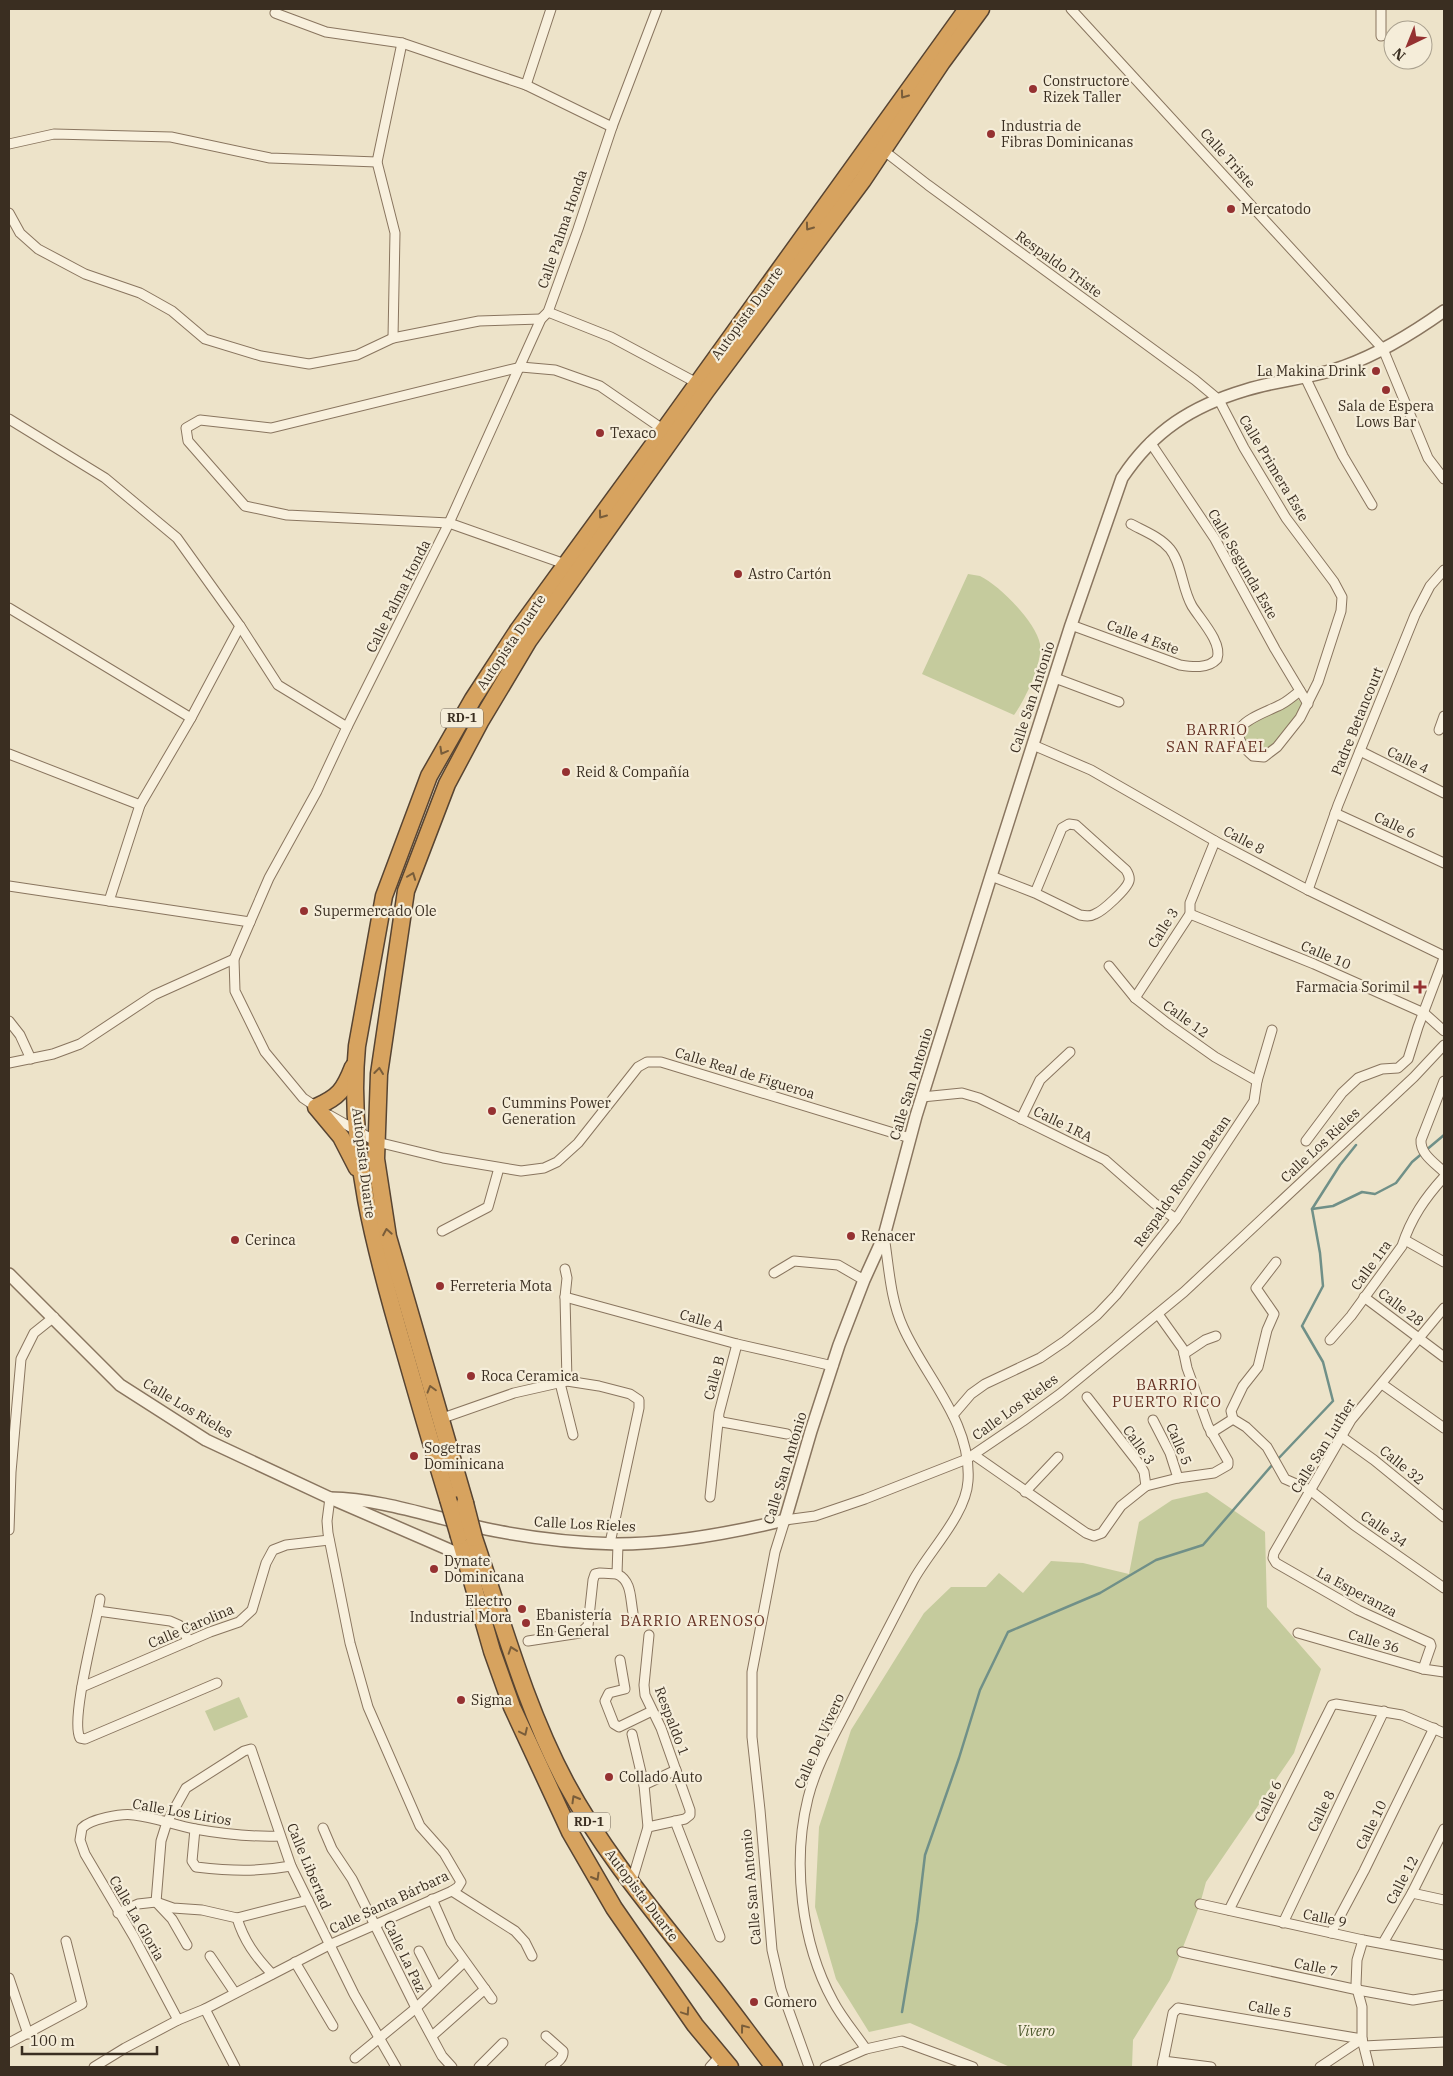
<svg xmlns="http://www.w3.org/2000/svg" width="1453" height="2076" viewBox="0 0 1453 2076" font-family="'IBM Plex Serif',serif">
<rect width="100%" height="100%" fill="#ede3c9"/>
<g fill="#c5cb9d">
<path d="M968,574c4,1 8,1 12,2 19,9 56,46 60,68 3,18 -15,56 -26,71l-92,-41z"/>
<path d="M1293,699h5c2,2 4,4 4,7 0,11 -29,46 -40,48 -7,0 -18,-13 -21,-18l5,-13z"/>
<polygon points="1207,1492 1265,1532 1267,1607 1321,1669 1294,1753 1206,1882 1200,1904 1170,1980 1133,2040 1132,2067 1010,2067 910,2023 869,2032 836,1979 815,1907 819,1827 851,1730 924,1613 951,1587 986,1587 999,1573 1023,1593 1051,1561 1083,1563 1129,1574 1139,1522 1172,1500"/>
<polygon points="239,1697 248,1717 214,1731 205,1711"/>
</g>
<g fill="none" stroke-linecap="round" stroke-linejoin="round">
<g stroke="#709088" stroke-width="2.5">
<polyline points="1312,1209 1333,1206 1362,1192 1375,1194 1396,1183 1412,1162 1444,1135"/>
<polyline points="1277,1460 1333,1401 1323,1362 1302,1326 1323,1286 1320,1253 1312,1209 1340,1165 1356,1145"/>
<polyline points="902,2012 917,1922 925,1855 959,1758 980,1690 1008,1632 1100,1593 1156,1560 1203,1545 1273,1464"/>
</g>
<g stroke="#89755f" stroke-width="11">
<g id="minor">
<polyline points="1071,9 1383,349 1428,458 1444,479"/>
<polyline points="275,13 326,32 402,43 526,85 612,127"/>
<polyline points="1381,36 1381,9"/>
<polyline points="526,85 551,9"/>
<polyline points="9,144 54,134 171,137 270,158 377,162"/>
<path d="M883,150l45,35 267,195 24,20 25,48 42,70 48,64 8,15 -1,14 -23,71 -18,36 -23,29 -8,6 -5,4 -11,-1c-34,-29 0,-38 25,-50 8,-3 15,-10 22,-15"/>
<polyline points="9,213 20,233 38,249 85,274 140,293 172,311 205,339 261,356 309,364 357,355 393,338 479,321 541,319"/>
<polyline points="548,312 611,337 697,383"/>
<polyline points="393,338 395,233 377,162 402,43"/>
<polyline points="1305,377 1343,456 1372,505"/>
<polyline points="9,419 105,478 177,538 240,626 278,685 347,727"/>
<polyline points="1150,442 1215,539 1275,649 1308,704"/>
<polyline points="565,564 449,523 287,515 245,506 188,441 186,428 200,420 271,428 521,367 555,370 600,386 664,430"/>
<polyline points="9,608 191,718"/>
<path d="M1071,625l109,40c12,2 28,4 37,-6 6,-16 -17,-40 -25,-53 -10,-17 -10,-42 -22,-57 -10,-12 -26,-18 -39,-25"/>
<polyline points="1055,678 1119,702"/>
<polyline points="1439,730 1444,716"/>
<polyline points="1033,745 1091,770 1215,841 1308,890 1444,956"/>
<polyline points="1360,751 1444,793"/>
<polyline points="9,754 140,805"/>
<polyline points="1335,813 1444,863"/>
<path d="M991,876l44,17 45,22c5,1 10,2 15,-1 8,-3 32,-25 34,-33 1,-4 -1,-8 -3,-11l-50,-45 -7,-1 -7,4 -27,65"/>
<polyline points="9,886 250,922"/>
<polyline points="1308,890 1338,805 1415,615 1430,586 1444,570"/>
<polyline points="109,901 140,805 191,718 240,626"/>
<polyline points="1190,914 1314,964 1424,1013 1444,1031"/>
<polyline points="1109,966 1135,998 1167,1023 1215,1057 1257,1081"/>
<polyline points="1135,998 1190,914 1190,903 1215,841"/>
<polyline points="9,1021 20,1035 31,1059"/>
<polyline points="9,1063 53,1054 80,1044 154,995 234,959"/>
<path d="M1444,1081l-23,59c-1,14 14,23 23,32"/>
<polyline points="922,1097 962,1093 979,1098 1105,1160 1154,1203 1176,1219"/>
<polyline points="318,1108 303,1098 265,1052 235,991 234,959 269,878 317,791 347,727 449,523 541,319 548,312 578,229 612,127 657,9"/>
<polyline points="329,1115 377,1142 443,1158 521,1171 544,1168 557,1162 578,1143 638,1067 647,1062 661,1062 910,1138"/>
<polyline points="1021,1119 1040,1080 1070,1052"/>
<polyline points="1306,1141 1342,1093 1358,1078 1382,1069 1398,1068 1408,1059 1418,1027 1444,958"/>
<polyline points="442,1231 488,1207 499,1168"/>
<polyline points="1405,1240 1444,1262"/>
<polyline points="565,1269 567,1278 565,1297 567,1381"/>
<polyline points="774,1273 794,1261 838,1265 864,1280"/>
<polyline points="565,1297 737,1344 833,1366"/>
<polyline points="1364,1297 1444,1357"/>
<path d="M1330,1340l21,-24 51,-70c9,-28 23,-48 42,-69"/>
<polyline points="1184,1354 1205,1340 1216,1336"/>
<polyline points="560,1383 573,1435"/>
<polyline points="1382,1384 1444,1428"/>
<polyline points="1087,1397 1140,1465 1144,1472 1146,1486"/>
<polyline points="953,1415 971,1394 985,1384 1040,1358 1065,1341 1097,1315 1116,1295 1176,1219 1254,1101 1257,1081 1272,1030"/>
<polyline points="440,1419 514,1393 567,1381 599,1386 630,1394 639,1400 639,1408 610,1543"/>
<polyline points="719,1419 722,1422 787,1434"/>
<polyline points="1233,1419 1246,1427 1267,1447 1285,1479 1310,1490 1354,1525 1444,1588"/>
<polyline points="1233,1419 1231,1411 1243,1386 1258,1367 1267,1330 1274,1314 1256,1288 1276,1262"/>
<polyline points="1153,1420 1170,1453 1178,1478"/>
<polyline points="1211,1433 1233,1419"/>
<polyline points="1342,1437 1374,1460 1444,1517"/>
<polyline points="974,1455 1086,1533 1094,1536 1102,1533 1121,1506 1146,1486 1178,1478 1214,1473 1228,1465 1228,1461 1208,1426 1187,1368 1183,1349 1158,1314"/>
<polyline points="1025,1492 1058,1457"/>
<polyline points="710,1497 719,1413 737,1344"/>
<polyline points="9,1530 11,1472 21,1359 34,1333 54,1317"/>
<path d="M617,1574c15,7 13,24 16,39"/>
<path d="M100,1599c-4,25 -30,121 -20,139l5,1 132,-56"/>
<polyline points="98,1611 170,1621 179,1625 189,1641"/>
<polyline points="1298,1633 1423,1669 1444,1672"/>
<polyline points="528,1641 580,1633 588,1626 593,1580 595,1574 600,1573 617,1574 618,1544"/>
<polyline points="620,1660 625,1689 609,1693 605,1701 614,1724 619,1727 652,1711"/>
<polyline points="1423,1669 1431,1646 1430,1643 1358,1610 1276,1563 1273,1558 1274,1553 1351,1420 1444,1308"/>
<polyline points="82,1687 210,1632 239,1622 252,1610 266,1563 273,1550 286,1545 329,1540"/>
<polyline points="632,1734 644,1785 648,1827"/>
<polyline points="644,1785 676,1770"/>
<polyline points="675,1821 720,1937"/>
<polyline points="323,1828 332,1849 352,1879 416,2008 442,2056 452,2067"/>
<path d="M195,1829l-3,32 4,6c35,4 61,5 95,-1"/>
<polyline points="631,1884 648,1827 685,1819 690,1815 690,1810 661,1728 645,1695 644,1685 649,1635"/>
<polyline points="452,1891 515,1931 525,1942 532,1956"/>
<polyline points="1412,1893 1444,1900"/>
<polyline points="432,1899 451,1942 492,1999"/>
<polyline points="1200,1904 1363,1940 1444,1955"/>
<polyline points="1229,1910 1332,1705 1336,1704 1402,1715 1444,1733"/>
<polyline points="118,1913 138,1904 156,1902 173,1908 202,1910 237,1918 308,1900"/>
<path d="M237,1918c7,23 18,38 35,56"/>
<polyline points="1283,1923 1384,1711"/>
<polyline points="1331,1933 1364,1871 1434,1728"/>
<polyline points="1363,1940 1357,1960 1356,1985 1362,2007 1362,2039 1369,2067"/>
<polyline points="1383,1943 1412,1893 1444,1829"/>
<polyline points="187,1945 172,1919 156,1902 161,1841 167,1822 186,1788 244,1751 251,1749 291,1866 354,1994 396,2067"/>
<polyline points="419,1951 437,1986"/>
<polyline points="1182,1952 1358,1990 1413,2000 1444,1995"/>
<polyline points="210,1956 235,1993"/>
<polyline points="295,1962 333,2026"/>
<polyline points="9,1978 28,2034"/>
<polyline points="205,2009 235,2067"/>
<path d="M178,2020l-44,-83 -49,-83 -5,-14 2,-12c8,-9 40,-15 52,-13 20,2 40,10 61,14 28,5 56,8 85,7"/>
<polyline points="432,2036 485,1989"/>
<path d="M546,2036l17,15c1,8 -7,12 -13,16"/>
<polyline points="9,2043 82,2004 66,1941"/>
<polyline points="1364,2046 1444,2042"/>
<path d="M866,2049c-11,-16 -24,-31 -33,-48 -32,-58 -41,-139 -25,-203 8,-32 25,-61 40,-90 21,-43 43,-85 65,-127 16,-30 53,-66 55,-100 4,-59 -43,-104 -65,-154 -13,-28 -14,-61 -19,-91"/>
<polyline points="355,2058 416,2008 464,1962"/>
<polyline points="1163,2061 1211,2067"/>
<polyline points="94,2067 125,2048 178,2020 205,2009 329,1945 452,1891 458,1887 461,1882 444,1853 420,1826 368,1707 350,1643 328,1533 327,1521 330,1498"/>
<polyline points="479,2067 503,2043"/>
<polyline points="710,2067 720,2056"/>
<polyline points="809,2067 781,1989 772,1950 760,1810 752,1737 752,1672 775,1552 785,1520 815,1516 865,1499 967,1459 1023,1421 1060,1394 1184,1292 1414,1077 1444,1045"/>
<polyline points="825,2067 866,2049 902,2041 973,2067"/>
<polyline points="1162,2067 1173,2013 1178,2008 1362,2039"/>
<polyline points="1320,2067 1362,2039"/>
</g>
</g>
<g stroke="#89755f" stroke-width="14">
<g id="tertiary">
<polyline points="9,1274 120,1385 206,1440 330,1498 466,1557"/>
<path d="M330,1498c58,1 111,23 167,33 36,7 84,12 120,13 57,0 114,-11 168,-24l26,-89 28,-86 25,-65 20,-44 32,-120 75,-240 80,-251 51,-147c31,-47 70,-72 124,-88 32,-10 67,-12 99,-24 36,-13 68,-33 99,-55"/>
</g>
</g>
<g stroke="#574432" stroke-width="19">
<g id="motorway">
<path d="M353,1067c-9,23 -14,30 -37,40l25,30 16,31"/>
<path d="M448,1499c-15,-49 -29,-97 -43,-146 -29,-99 -58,-203 -48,-307l27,-150 45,-120 44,-77 45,-69 146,-200 303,-421"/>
<polyline points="465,1503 388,1237 376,1159 379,1074 406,891 447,784 480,722 529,640 706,391 863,180 942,62 981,9"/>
<polyline points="459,1536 492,1651 512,1707 570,1832 614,1908 695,2025 730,2067"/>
<path d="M474,1538c28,82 51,168 92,245 37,69 88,129 137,191 24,30 47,62 71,93"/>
</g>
</g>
<use href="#minor" stroke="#f8f0dd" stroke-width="9"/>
<use href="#tertiary" stroke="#f8f0dd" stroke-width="11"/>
<use href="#motorway" stroke="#d7a35f" stroke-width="16"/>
<g stroke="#574432" stroke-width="19" stroke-linecap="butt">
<g id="motorway-bridge">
<polyline points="448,1499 459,1536"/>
<polyline points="465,1503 474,1538"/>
</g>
</g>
<use href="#motorway-bridge" stroke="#d7a35f" stroke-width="16"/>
</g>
<defs><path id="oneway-chevron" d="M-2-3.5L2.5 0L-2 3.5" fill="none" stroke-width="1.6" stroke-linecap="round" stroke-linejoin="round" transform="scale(1.25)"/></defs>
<g stroke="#795d3a">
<use href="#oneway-chevron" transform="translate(904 95) rotate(126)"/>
<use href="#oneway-chevron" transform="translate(809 227) rotate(126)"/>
<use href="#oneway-chevron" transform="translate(602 515) rotate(126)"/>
<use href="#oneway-chevron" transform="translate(443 751) rotate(119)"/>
<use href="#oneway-chevron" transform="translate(412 876) rotate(-69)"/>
<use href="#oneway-chevron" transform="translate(379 1071) rotate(-83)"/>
<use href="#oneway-chevron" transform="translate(387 1232) rotate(-100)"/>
<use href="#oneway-chevron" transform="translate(431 1389) rotate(-106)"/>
<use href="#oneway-chevron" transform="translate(512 1650) rotate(-109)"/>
<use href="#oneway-chevron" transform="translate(524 1732) rotate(65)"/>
<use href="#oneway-chevron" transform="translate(575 1799) rotate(-120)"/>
<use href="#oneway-chevron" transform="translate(596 1877) rotate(60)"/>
<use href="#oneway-chevron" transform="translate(686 2012) rotate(56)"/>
<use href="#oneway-chevron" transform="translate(744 2028) rotate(-127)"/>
</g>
<g fill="#953131" stroke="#f5edd9" stroke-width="2">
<circle cx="1033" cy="89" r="5"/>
<circle cx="991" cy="134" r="5"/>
<circle cx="1231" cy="209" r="5"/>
<circle cx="1376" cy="371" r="5"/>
<circle cx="1386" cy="390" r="5"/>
<circle cx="600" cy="433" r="5"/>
<circle cx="738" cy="574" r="5"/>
<circle cx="566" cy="772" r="5"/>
<circle cx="304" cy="911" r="5"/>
<path d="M1417.5 979.5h5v5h5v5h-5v5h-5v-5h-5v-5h5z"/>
<circle cx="492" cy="1111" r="5"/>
<circle cx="851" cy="1236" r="5"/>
<circle cx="235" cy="1240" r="5"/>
<circle cx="440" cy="1286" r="5"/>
<circle cx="471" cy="1376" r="5"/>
<circle cx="414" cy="1456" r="5"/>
<circle cx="434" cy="1569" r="5"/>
<circle cx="522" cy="1609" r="5"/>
<circle cx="526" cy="1623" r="5"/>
<circle cx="461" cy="1700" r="5"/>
<circle cx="609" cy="1777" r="5"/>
<circle cx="754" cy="2002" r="5"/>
</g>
<g text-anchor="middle" stroke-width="4.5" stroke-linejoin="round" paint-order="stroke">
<g fill="#f5edd9" stroke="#726758" stroke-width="1">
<rect x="441" y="708.5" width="42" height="19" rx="4"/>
<rect x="568" y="1812.5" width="42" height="19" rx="4"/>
</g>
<g font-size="12" font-weight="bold" fill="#3a2e21">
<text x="462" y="722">RD-1</text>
<text x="589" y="1826">RD-1</text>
</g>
<g font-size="14" fill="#3a2e21" stroke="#f5edd9" text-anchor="start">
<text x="1043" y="86">Constructore<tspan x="1043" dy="16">Rizek Taller</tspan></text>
<text x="1001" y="131">Industria de<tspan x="1001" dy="16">Fibras Dominicanas</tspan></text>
<text x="1241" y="214">Mercatodo</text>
<text x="1366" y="376" text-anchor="end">La Makina Drink</text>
<text x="1386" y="411" text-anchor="middle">Sala de Espera<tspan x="1386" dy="16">Lows Bar</tspan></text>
<text x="610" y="438">Texaco</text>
<text x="748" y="579">Astro Cartón</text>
<text x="576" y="777">Reid &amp; Compañía</text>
<text x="314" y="916">Supermercado Ole</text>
<text x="1410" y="992" text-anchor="end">Farmacia Sorimil</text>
<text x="502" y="1108">Cummins Power<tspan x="502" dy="16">Generation</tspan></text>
<text x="861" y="1241">Renacer</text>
<text x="245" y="1245">Cerinca</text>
<text x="450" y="1291">Ferreteria Mota</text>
<text x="481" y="1381">Roca Ceramica</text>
<text x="424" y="1453">Sogetras<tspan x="424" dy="16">Dominicana</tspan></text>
<text x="444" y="1566">Dynate<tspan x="444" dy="16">Dominicana</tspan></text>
<text x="512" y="1606" text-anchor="end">Electro<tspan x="512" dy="16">Industrial Mora</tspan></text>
<text x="536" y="1620">Ebanistería<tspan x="536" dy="16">En General</tspan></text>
<text x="471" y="1705">Sigma</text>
<text x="619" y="1782">Collado Auto</text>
<text x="764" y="2007">Gomero</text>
</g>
<g font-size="14" fill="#3a2e21" stroke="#f5edd9">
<text transform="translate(1228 158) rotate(48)" y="5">Calle Triste</text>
<text transform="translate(562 229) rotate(-71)" y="5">Calle Palma Honda</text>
<text transform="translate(1059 264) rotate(36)" y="5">Respaldo Triste</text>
<text transform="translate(747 313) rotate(-54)" y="5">Autopista Duarte</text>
<text transform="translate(1274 468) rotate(59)" y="5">Calle Primera Este</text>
<text transform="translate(1243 564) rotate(60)" y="5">Calle Segunda Este</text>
<text transform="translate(398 596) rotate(-63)" y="5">Calle Palma Honda</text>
<text transform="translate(1143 637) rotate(20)" y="5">Calle 4 Este</text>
<text transform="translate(511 642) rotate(-56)" y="5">Autopista Duarte</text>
<text transform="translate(1032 697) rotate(-72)" y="5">Calle San Antonio</text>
<text transform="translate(1357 721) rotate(-68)" y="5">Padre Betancourt</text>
<text transform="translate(1408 760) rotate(26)" y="5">Calle 4</text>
<text transform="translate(1395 825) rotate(25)" y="5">Calle 6</text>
<text transform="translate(1244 840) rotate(28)" y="5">Calle 8</text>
<text transform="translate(1163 928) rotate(-58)" y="5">Calle 3</text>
<text transform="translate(1326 955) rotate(23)" y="5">Calle 10</text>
<text transform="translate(1186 1019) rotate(36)" y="5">Calle 12</text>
<text transform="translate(745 1073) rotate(17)" y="5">Calle Real de Figueroa</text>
<text transform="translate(911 1084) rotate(-73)" y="5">Calle San Antonio</text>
<text transform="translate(1063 1124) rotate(26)" y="5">Calle 1RA</text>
<text transform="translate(1320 1145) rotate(-43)" y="5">Calle Los Rieles</text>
<text transform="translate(364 1163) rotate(83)" y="5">Autopista Duarte</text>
<text transform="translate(1182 1181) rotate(-55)" y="5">Respaldo Romulo Betan</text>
<text transform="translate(1371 1265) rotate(-54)" y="5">Calle 1ra</text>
<text transform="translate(1401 1307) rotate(37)" y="5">Calle 28</text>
<text transform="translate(702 1320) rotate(16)" y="5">Calle A</text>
<text transform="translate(714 1378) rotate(-75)" y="5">Calle B</text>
<text transform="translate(1015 1407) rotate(-36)" y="5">Calle Los Rieles</text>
<text transform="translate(188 1408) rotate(31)" y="5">Calle Los Rieles</text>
<text transform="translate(1179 1444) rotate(67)" y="5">Calle 5</text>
<text transform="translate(1139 1445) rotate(55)" y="5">Calle 3</text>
<text transform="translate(1323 1446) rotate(-58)" y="5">Calle San Luther</text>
<text transform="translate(1402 1465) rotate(39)" y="5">Calle 32</text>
<text transform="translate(785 1468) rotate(-73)" y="5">Calle San Antonio</text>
<text transform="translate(585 1524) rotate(3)" y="5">Calle Los Rieles</text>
<text transform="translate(1384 1529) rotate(35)" y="5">Calle 34</text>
<text transform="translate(1357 1592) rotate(28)" y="5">La Esperanza</text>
<text transform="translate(191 1626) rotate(-23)" y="5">Calle Carolina</text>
<text transform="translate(1374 1641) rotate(16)" y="5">Calle 36</text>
<text transform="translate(672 1721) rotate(69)" y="5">Respaldo 1</text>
<text transform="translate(819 1741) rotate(-66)" y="5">Calle Del Vivero</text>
<text transform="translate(1268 1801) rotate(-64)" y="5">Calle 6</text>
<text transform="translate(1321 1811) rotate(-64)" y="5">Calle 8</text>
<text transform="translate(182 1812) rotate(10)" y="5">Calle Los Lirios</text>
<text transform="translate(1371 1825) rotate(-64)" y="5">Calle 10</text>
<text transform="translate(309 1866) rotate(67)" y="5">Calle Libertad</text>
<text transform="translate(1402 1880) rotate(-62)" y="5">Calle 12</text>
<text transform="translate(751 1887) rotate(-95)" y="5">Calle San Antonio</text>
<text transform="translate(642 1895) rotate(53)" y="5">Autopista Duarte</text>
<text transform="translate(389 1902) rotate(-25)" y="5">Calle Santa Bárbara</text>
<text transform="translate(137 1918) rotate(60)" y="5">Calle La Gloria</text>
<text transform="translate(1325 1918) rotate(12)" y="5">Calle 9</text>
<text transform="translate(405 1956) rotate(64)" y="5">Calle La Paz</text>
<text transform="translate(1316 1967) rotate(12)" y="5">Calle 7</text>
<text transform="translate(1270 2009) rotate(10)" y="5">Calle 5</text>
</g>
<g font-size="14" font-style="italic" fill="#4a5629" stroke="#f5edd9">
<text x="1036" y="2036">Vivero</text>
</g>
<g font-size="15" letter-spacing="1" fill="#653123" stroke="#f5edd9">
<text x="1217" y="735">BARRIO<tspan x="1217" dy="17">SAN RAFAEL</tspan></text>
<text x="1167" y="1390">BARRIO<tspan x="1167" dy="17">PUERTO RICO</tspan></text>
<text x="693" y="1626">BARRIO ARENOSO</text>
</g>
</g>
<rect width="1453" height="2076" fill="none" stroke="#3a2e21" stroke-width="20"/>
<g transform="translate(1408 45) rotate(223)"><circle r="24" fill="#f5edd9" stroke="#aaa18f"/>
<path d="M0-4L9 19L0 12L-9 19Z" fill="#953131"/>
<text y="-8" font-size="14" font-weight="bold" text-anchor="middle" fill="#3a2e21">N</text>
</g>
<path d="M22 2046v8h135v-8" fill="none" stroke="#3a2e21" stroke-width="2.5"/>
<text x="30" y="2046" font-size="15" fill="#3a2e21" stroke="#f5edd9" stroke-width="4" paint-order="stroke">100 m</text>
</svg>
